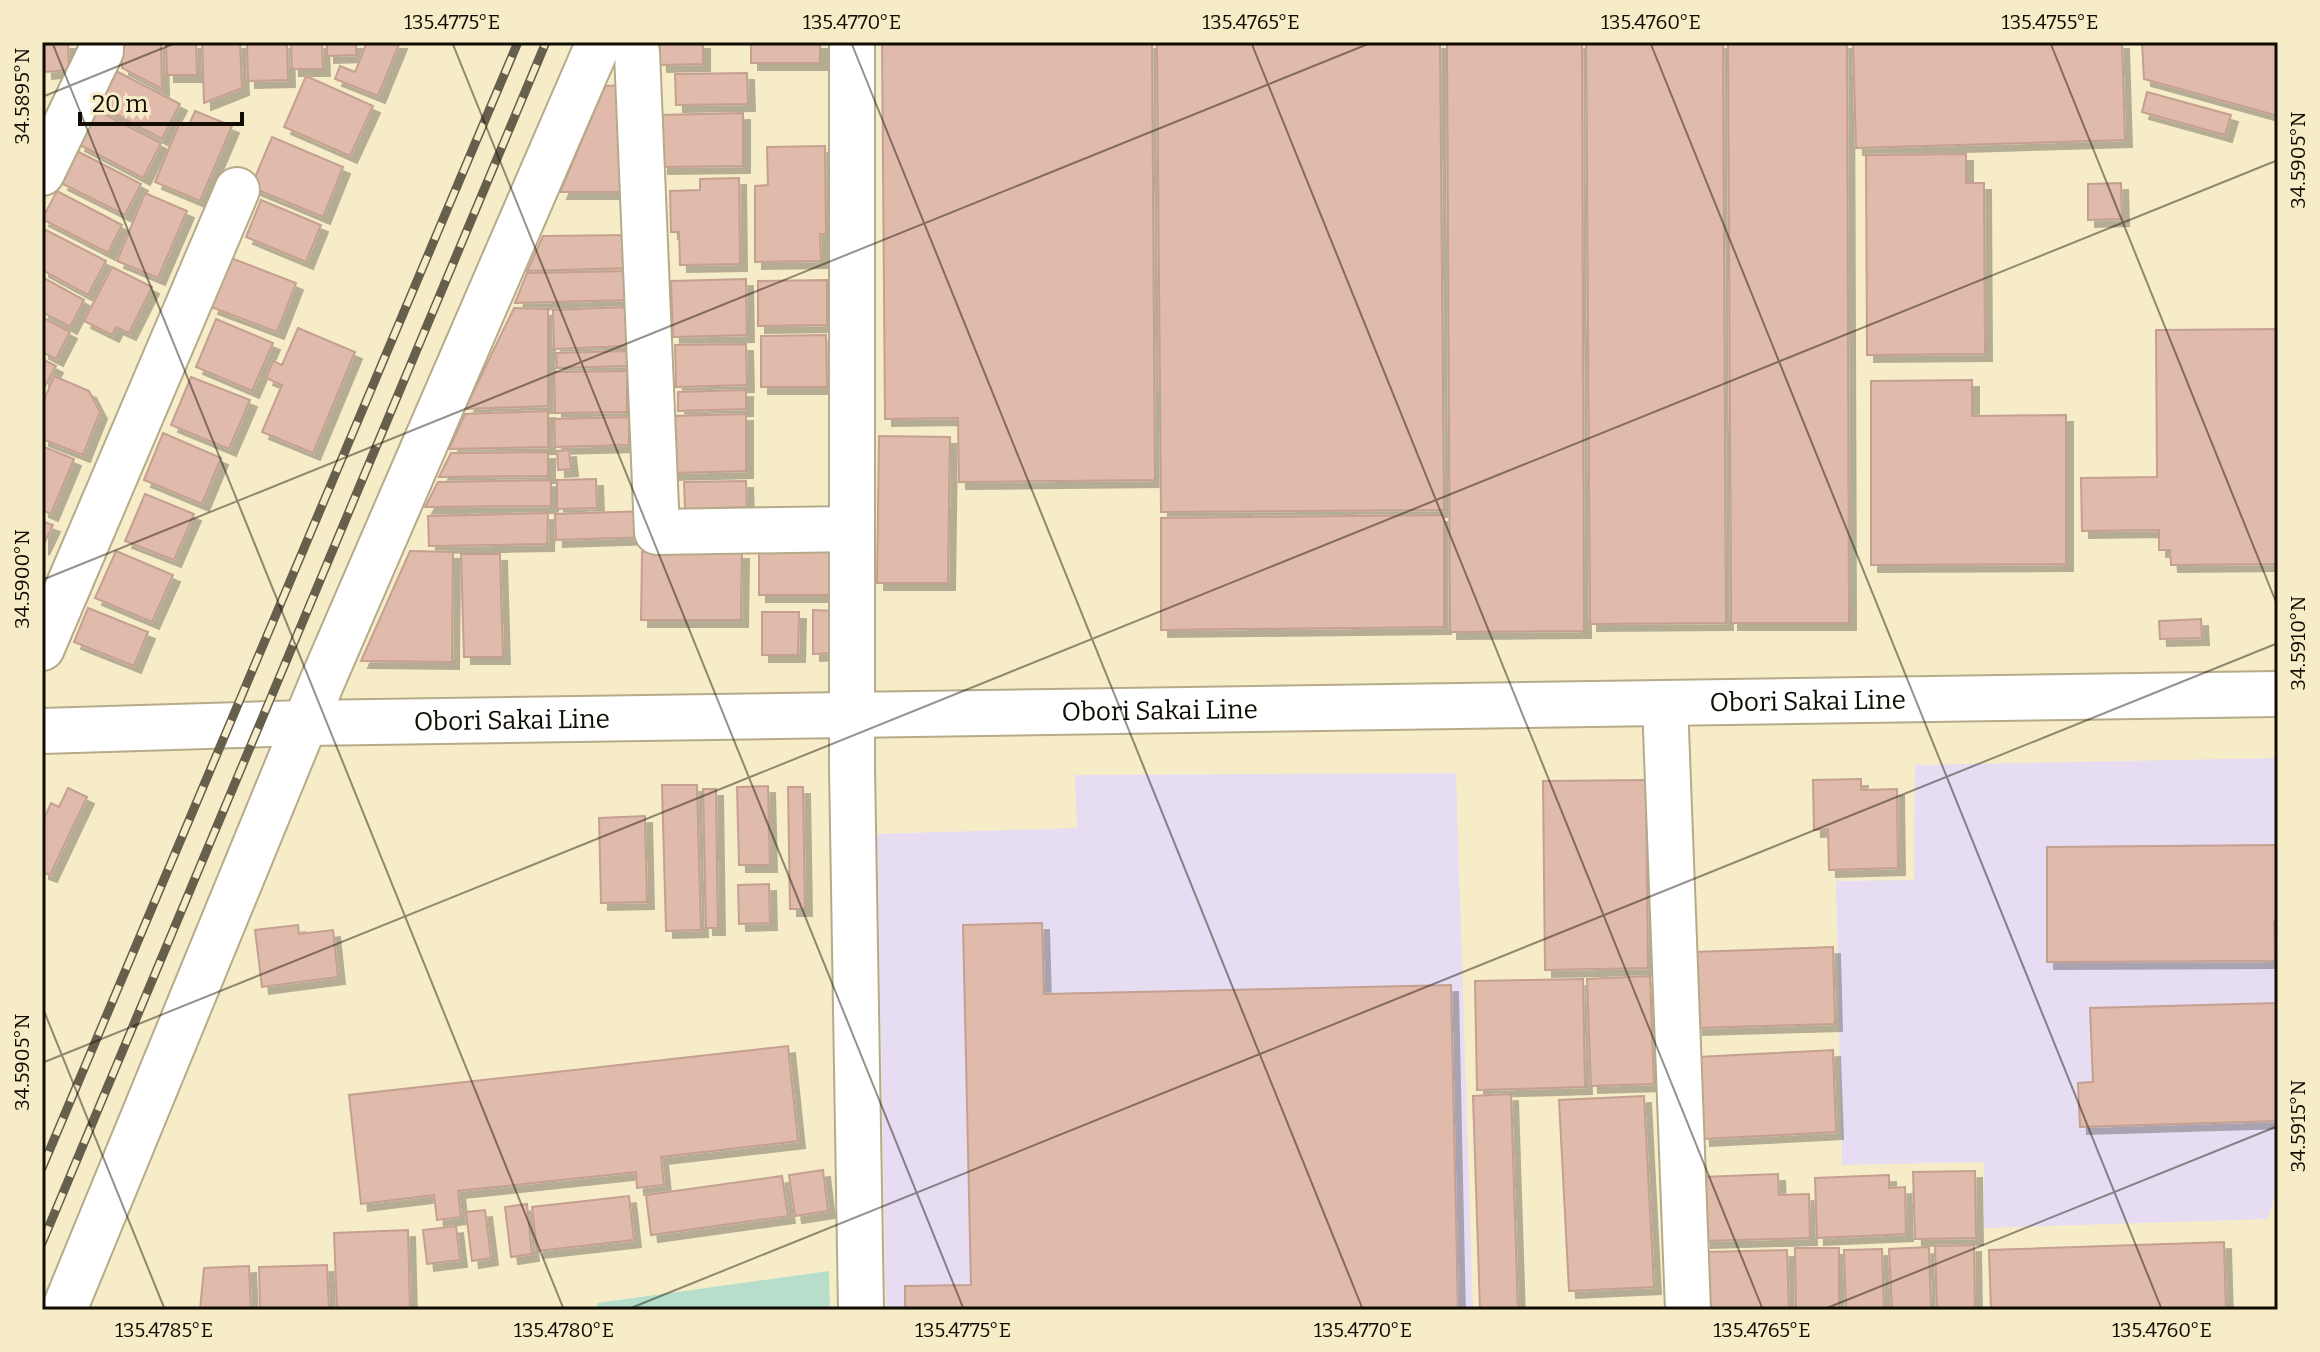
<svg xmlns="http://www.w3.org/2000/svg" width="2320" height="1352" viewBox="0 0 2320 1352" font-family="Bitter,serif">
<defs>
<filter id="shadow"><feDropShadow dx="7" dy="7" stdDeviation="0" flood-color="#0004"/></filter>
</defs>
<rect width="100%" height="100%" fill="#f7ecc8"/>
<g fill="#e7ddf2">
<polygon points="2278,758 2278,1184 2268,1219 1984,1228 1984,1162 1842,1165 1836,881 1914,880 1915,765"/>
<polygon points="1456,773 1473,1310 886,1310 877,834 1077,828 1075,775"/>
</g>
<polygon fill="#b6decb" points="829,1271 830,1310 597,1310 597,1303"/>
<g fill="#e0baab" stroke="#c4a091" stroke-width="2" filter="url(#shadow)">
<polygon points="44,42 68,42 69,70 45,72"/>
<polygon points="121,42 161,42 162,89 122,68"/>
<polygon points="166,42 196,42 197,75 167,75"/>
<polygon points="202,42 240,42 242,88 204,103"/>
<polygon points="247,42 287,42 288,80 248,81"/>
<polygon points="291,42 322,42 323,69 292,69"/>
<polygon points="327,42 356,42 356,55 327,56"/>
<polygon points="367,42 400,42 378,96 335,79 340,66 355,72"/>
<polygon points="659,42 703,42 703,64 660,65"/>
<rect x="751" y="42" width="69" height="21"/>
<polygon points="882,42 1152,42 1155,480 959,482 958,418 885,419"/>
<polygon points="1157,42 1440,42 1444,510 1161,512"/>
<polygon points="1447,42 1582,42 1584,631 1450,632"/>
<polygon points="1586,42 1723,42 1726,623 1590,624"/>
<polygon points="1728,42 1847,42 1849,623 1731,623"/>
<polygon points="1853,42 2122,42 2125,140 1856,148"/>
<polygon points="2142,42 2278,42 2278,116 2144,79"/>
<polygon points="114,70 180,104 162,139 96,104"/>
<polygon points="747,73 748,104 676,105 675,74"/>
<polygon points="306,76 373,106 350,156 284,127"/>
<polygon points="625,85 625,192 560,192 605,86"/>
<polygon points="2147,92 2231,115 2225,135 2142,112"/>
<polygon points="96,110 161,143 143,178 78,144"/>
<polygon points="195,111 232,126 200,201 155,182 180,122 189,125"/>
<polygon points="743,113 743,166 661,167 660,115"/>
<polygon points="272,137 343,167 323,217 251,187"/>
<polygon points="825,146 826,234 820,234 821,261 755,262 755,186 768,185 767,147"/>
<polygon points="77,151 141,184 125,215 61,183"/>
<polygon points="1966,154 1966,183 1984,183 1985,354 1867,355 1866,155"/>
<polygon points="739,178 740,264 680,265 679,232 671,232 670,191 700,190 700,179"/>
<polygon points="2121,183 2122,219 2088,220 2088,184"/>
<polygon points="57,191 122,225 108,253 42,219"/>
<polygon points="145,193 187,211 158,278 117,261"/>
<polygon points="261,200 321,225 306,262 246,237"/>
<polygon points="42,228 106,261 88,295 42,270"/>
<polygon points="630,235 631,268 527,271 543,236"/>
<polygon points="231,258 296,283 277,332 211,307"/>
<polygon points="112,267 152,287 129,333 116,327 112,335 84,321"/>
<polygon points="630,271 631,300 515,303 527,273"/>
<polygon points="42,277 84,300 70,327 42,312"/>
<polygon points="746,279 747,335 673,337 671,281"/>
<polygon points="827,280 827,325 758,326 758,281"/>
<polygon points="626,307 627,346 554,349 553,310"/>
<polygon points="514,308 548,309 548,406 465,409"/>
<polygon points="42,317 70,332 56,359 42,352"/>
<polygon points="216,319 273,343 252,391 196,367"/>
<polygon points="298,328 355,352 313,453 262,432 282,385 266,378 273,361 282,365"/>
<polygon points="2278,329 2278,564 2171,565 2170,550 2159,550 2159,530 2082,531 2081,478 2157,477 2156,330"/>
<polygon points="826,335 827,387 761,387 761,336"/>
<polygon points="746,344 747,385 676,387 675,345"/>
<polygon points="627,351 627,366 557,368 556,353"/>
<polygon points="42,359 56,366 42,392"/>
<polygon points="627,371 627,412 555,413 554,372"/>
<polygon points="54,376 89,391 100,412 83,455 42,439 42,405"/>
<polygon points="191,377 250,400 229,449 171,425"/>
<polygon points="1972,380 1972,416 2066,415 2066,564 1871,565 1871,381"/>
<polygon points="746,390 746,409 678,411 678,392"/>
<polygon points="548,411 548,447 449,449 465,414"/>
<polygon points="746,414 746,471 672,473 671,416"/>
<polygon points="629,417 629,445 555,447 554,419"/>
<polygon points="163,433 221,458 202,504 144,480"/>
<polygon points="879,436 950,437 948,583 877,583"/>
<polygon points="42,446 74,459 51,514 42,510"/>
<polygon points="569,450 571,469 558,470 557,451"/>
<polygon points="548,452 548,476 439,477 451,453"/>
<polygon points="596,479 597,508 557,509 557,480"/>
<polygon points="551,480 551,506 425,507 438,482"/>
<polygon points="746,481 747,507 685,509 684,482"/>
<polygon points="145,494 194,514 174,560 125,541"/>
<polygon points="648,511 648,537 556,540 555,514"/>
<polygon points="548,513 547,544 429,546 428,516"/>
<polygon points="1444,515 1444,627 1161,630 1161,518"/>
<polygon points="42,521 53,525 42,548"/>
<polygon points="116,551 173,575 152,622 95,598"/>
<polygon points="410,551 453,552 452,662 361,661"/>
<rect x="759" y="551" width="75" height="44"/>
<polygon points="642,552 742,552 741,620 641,620"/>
<polygon points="461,554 500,554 503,657 464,657"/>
<polygon points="88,608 148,632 134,666 74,642"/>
<polygon points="813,610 834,611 834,653 813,654"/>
<polygon points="762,612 799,612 798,655 762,655"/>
<polygon points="2201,619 2202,638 2160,639 2159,621"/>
<polygon points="1861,779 1861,790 1897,789 1898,868 1829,870 1828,829 1814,830 1813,780"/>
<polygon points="1646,780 1648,968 1545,970 1543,781"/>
<polygon points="662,785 697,785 701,930 666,931"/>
<polygon points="768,786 770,865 739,865 737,787"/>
<polygon points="788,787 803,787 805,909 790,909"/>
<polygon points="68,788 87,797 50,875 42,872 42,823 51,803 59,807"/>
<polygon points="703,789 716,789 718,928 706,928"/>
<polygon points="645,816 647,902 601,903 599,818"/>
<polygon points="2276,845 2278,922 2274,922 2275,961 2047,962 2047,847"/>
<polygon points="769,884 770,923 739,924 738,885"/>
<polygon points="1042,923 1044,994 1451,985 1458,1310 905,1310 905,1286 971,1285 963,925"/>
<polygon points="298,925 299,934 333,930 338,977 262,987 255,930"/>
<polygon points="1833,947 1835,1024 1696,1028 1693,952"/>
<polygon points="1650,976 1654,1084 1591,1086 1587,979"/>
<polygon points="1583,979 1585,1087 1477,1090 1475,981"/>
<polygon points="2278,1003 2278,1121 2080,1127 2078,1083 2093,1082 2090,1008"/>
<polygon points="788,1046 798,1141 661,1157 664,1185 637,1188 636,1172 458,1191 461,1217 437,1220 434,1195 361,1204 349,1095"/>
<polygon points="1833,1050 1836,1132 1703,1139 1698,1057"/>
<polygon points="1511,1094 1518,1310 1480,1310 1473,1096"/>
<polygon points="1644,1096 1654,1287 1569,1291 1559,1100"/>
<polygon points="823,1170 828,1211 795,1216 789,1175"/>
<polygon points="1975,1171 1976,1238 1915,1239 1913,1172"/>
<polygon points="1778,1174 1779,1195 1809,1194 1810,1238 1704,1241 1702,1177"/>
<polygon points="1889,1175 1889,1188 1905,1187 1906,1234 1817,1238 1815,1178"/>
<polygon points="782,1176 788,1216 651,1235 646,1195"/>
<polygon points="629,1196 634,1240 537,1251 532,1207"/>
<polygon points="527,1204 532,1254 511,1257 505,1207"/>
<polygon points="485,1210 491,1258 472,1261 466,1212"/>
<polygon points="456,1226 460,1260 427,1264 423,1230"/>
<polygon points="408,1230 410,1310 337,1310 334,1233"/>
<polygon points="2224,1242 2226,1310 1991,1310 1989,1250"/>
<polygon points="1974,1245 1975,1310 1937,1310 1935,1246"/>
<polygon points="1929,1247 1931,1310 1892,1310 1889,1249"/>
<polygon points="1795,1248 1839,1248 1839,1310 1796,1310"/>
<polygon points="1882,1249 1884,1310 1846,1310 1844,1250"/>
<polygon points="1787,1250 1789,1310 1706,1310 1704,1252"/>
<polygon points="327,1265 329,1310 260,1310 259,1267"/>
<polygon points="249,1266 251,1310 200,1310 204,1268"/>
</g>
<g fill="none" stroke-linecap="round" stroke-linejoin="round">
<g stroke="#b6ab89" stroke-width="48">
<g id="minor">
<polyline points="634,42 637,52 657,532 851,529"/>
<polyline points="852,42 852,767 861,1310"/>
<polyline points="42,173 101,51 101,42"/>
<polyline points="42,648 237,190"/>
<polyline points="1665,703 1688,1310"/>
<polyline points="64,1310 322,682 599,42"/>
</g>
</g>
<g stroke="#b6ab89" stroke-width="48">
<g id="secondary">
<path id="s1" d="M42,731l263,-8 1973,-29"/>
</g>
</g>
<use href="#minor" stroke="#fff" stroke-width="44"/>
<use href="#secondary" stroke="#fff" stroke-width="44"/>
<g stroke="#665f4c" stroke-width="9">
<g id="rail">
<polyline points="42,1168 518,42"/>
<polyline points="42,1243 546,42"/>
</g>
</g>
<use href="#rail" stroke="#f7ecc8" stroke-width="6" stroke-dasharray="18" stroke-linecap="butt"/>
</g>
<path fill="none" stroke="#110d03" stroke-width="2" stroke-opacity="0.45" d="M52,42l512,1268M452,42l512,1268M851,42l512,1268M1251,42l512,1268M1650,42l512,1268M2050,42l228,565M42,97l136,-55M42,580l1331,-538M42,1006l123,304M42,1063l2236,-903M626,1310l1652,-667M1822,1310l456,-184"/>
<g text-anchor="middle" stroke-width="6" stroke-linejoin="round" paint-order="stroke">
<g font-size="26" fill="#110d03" stroke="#f7ecc8">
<text dy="9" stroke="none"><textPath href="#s1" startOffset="1766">Obori Sakai Line</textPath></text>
<text dy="9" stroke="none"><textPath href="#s1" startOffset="1118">Obori Sakai Line</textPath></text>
<text dy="9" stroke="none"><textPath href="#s1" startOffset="470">Obori Sakai Line</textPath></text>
</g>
</g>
<rect width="2320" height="1352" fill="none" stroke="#f7ecc8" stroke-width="88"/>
<path d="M80 112v12h162v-12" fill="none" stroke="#110d03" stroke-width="4"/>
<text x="92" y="112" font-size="24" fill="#110d03" stroke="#f7ecc8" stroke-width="6" paint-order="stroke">20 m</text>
<rect x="44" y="44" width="2232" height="1264" fill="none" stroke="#110d03" stroke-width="3"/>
<g font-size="20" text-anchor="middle" fill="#110d03">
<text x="452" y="29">135.4775°E</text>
<text x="852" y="29">135.4770°E</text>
<text x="1251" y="29">135.4765°E</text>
<text x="1651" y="29">135.4760°E</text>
<text x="2050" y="29">135.4755°E</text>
<text transform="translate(22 96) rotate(-90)" y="7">34.5895°N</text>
<text transform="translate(2298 160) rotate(-90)" y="7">34.5905°N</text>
<text transform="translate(22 579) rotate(-90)" y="7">34.5900°N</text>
<text transform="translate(2298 643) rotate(-90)" y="7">34.5910°N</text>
<text transform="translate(22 1062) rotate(-90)" y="7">34.5905°N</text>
<text transform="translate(2298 1126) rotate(-90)" y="7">34.5915°N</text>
<text x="164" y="1337">135.4785°E</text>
<text x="564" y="1337">135.4780°E</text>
<text x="963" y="1337">135.4775°E</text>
<text x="1363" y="1337">135.4770°E</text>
<text x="1762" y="1337">135.4765°E</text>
<text x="2162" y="1337">135.4760°E</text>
</g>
</svg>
